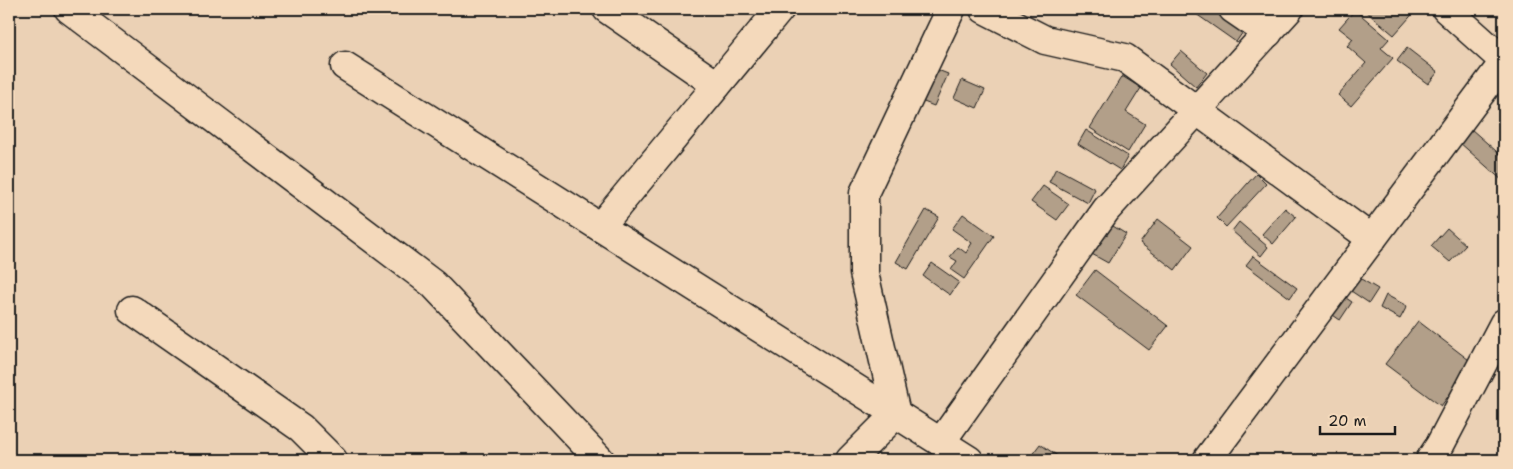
<svg xmlns="http://www.w3.org/2000/svg" width="1513" height="469" viewBox="0 0 1513 469" font-family="'Shantell Sans',sans-serif">
<rect width="100%" height="100%" fill="#ebd1b5"/>
<filter id="ink" filterUnits="userSpaceOnUse"><feTurbulence type="fractalNoise" baseFrequency=".02" numOctaves="2"/><feDisplacementMap in="SourceGraphic" scale="10" xChannelSelector="R" yChannelSelector="G"/><feConvolveMatrix kernelMatrix="1 2 1 2 8 2 1 2 1" color-interpolation-filters="sRGB"/></filter>
<g filter="url(#ink)">
<g fill="#b29f89" stroke="#1c1c1c">
<polygon points="1189,9 1216,9 1245,29 1236,42"/>
<polygon points="1363,9 1417,9 1394,35"/>
<polygon points="1355,10 1389,39 1381,48 1393,58 1351,106 1338,95 1366,63 1347,46 1353,39 1339,28"/>
<polygon points="1407,48 1438,72 1428,84 1397,61"/>
<polygon points="1181,51 1207,73 1196,87 1170,64"/>
<polygon points="930,67 948,74 934,106 916,99"/>
<polygon points="1122,76 1141,88 1126,112 1145,124 1128,152 1090,128"/>
<polygon points="962,80 985,90 977,108 954,98"/>
<polygon points="1471,129 1504,158 1504,182 1459,142"/>
<polygon points="1086,130 1128,156 1120,170 1078,144"/>
<polygon points="1056,168 1095,189 1088,203 1049,182"/>
<polygon points="1256,174 1266,184 1226,227 1217,218"/>
<polygon points="1043,186 1069,204 1057,220 1031,202"/>
<polygon points="1285,208 1296,217 1273,244 1262,234"/>
<polygon points="1504,208 1504,225 1496,217"/>
<polygon points="926,210 939,217 908,269 896,262"/>
<polygon points="963,214 994,236 964,279 951,270 957,261 950,257 958,247 966,253 972,243 952,229"/>
<polygon points="1158,219 1193,246 1175,270 1140,243"/>
<polygon points="1239,222 1268,247 1261,256 1232,231"/>
<polygon points="1108,223 1126,234 1108,263 1090,253"/>
<polygon points="1447,228 1466,245 1450,262 1431,246"/>
<polygon points="1253,256 1297,288 1290,298 1246,265"/>
<polygon points="932,263 959,282 950,295 923,276"/>
<polygon points="1095,270 1168,326 1149,350 1076,295"/>
<polygon points="1356,276 1378,289 1369,303 1348,289"/>
<polygon points="1386,295 1407,306 1400,319 1380,308"/>
<polygon points="1343,296 1352,302 1340,320 1330,313"/>
<polygon points="1418,321 1473,363 1441,406 1385,364"/>
<polygon points="1040,444 1062,459 1061,460 1028,460"/>
</g>
<g fill="none" stroke-linecap="round" stroke-linejoin="round">
<g stroke="#1c1c1c" stroke-width="31">
<g id="minor">
<polyline points="69,9 433,284 600,460"/>
<polyline points="607,9 717,85"/>
<polyline points="984,9 1045,40 1125,58 1372,239"/>
<polyline points="1233,9 1268,33"/>
<polyline points="1446,9 1504,61"/>
<polyline points="345,66 969,460"/>
<polyline points="600,227 780,9"/>
<polyline points="132,310 301,428 333,460"/>
<polyline points="941,442 1106,210 1289,9"/>
<polyline points="850,460 896,414 864,273 864,193 951,9"/>
<polyline points="1207,460 1504,62"/>
<polyline points="1430,460 1440,445 1504,323"/>
</g>
</g>
<use href="#minor" stroke="#f4d9bb" stroke-width="28"/>
</g>
</g>
<rect width="1513" height="469" fill="none" stroke="#f4d9bb" stroke-width="30"/>
<rect x="15" y="15" width="1483" height="439" fill="none" stroke="#1c1c1c" stroke-width="2" filter="url(#ink)"/>
<path d="M1320 426v8h75v-8" fill="none" stroke="#1c1c1c" stroke-width="2.5"/>
<text x="1328" y="426" font-size="15" fill="#1c1c1c" stroke="#f4d9bb" stroke-width="4" paint-order="stroke">20 m</text>
</svg>
